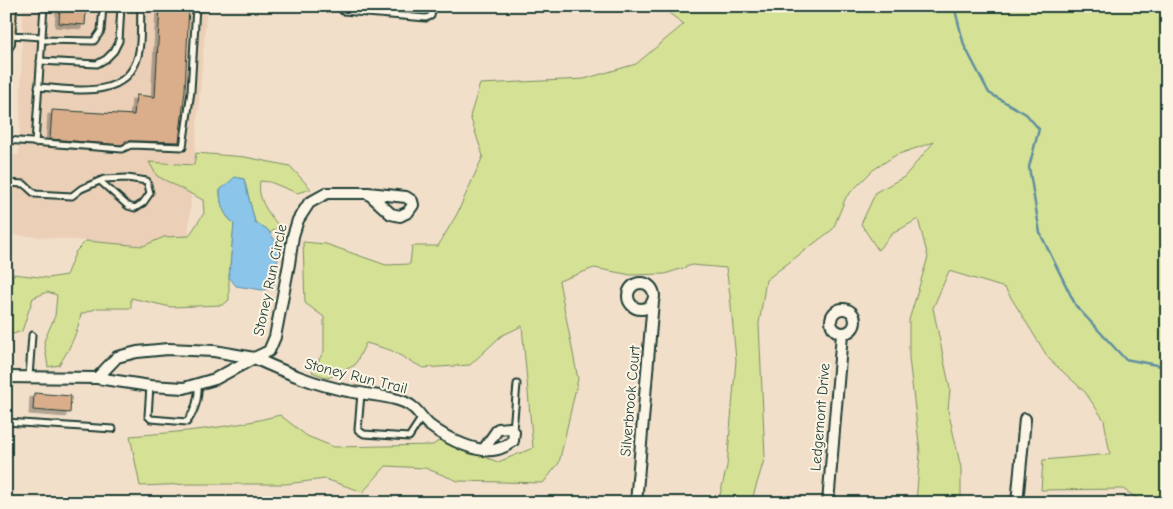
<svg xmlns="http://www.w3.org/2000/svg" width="1173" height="509" viewBox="0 0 1173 509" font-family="'Comic Neue',sans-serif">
<defs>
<filter id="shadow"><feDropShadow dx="-4" dy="4" stdDeviation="0" flood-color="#0004"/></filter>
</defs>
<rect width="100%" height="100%" fill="#f2dfca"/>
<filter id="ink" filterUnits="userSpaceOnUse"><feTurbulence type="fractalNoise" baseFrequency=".02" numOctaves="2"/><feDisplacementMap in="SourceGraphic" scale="10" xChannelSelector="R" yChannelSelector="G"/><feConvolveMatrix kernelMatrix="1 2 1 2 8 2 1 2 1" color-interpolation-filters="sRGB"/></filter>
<g filter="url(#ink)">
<polygon fill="#ebd0b7" points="23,6 207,6 187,250 6,234 7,154 19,155"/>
<g fill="#d5e194" stroke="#7a8f64">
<path d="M659,6h508v497h-23l-21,-14 -82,1 2,-30 67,-6 -6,-34 -19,-28 -36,-33 -44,-71 -56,-17 -16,37 17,81 -2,21 13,58v35h-45l4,-51 -11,-94v-38l19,-63 -10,-38 -26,15 -14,16 -17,-26 15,-32 28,-15 30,-35 -38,13 -23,15 -27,27 -13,32 -67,51 -7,44 6,133 -14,46h-33l9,-37 9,-106 -6,-65 -4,-27 -34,-3 -27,9 -34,1 -37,-7 -35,13 19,98 -19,84 -16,20 -85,-2 -33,-13 -39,-2 -23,26 -38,-13 -39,5h-96l-50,2 -10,-50c50,-4 101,-8 150,-21l27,21 27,11 99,-2 7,-5 58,22 35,-14 -11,-122 -21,10 -31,29 -47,3 -33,-18 -24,-7 -11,22 -27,13 -16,-6 12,-21v-34l-19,-14 -2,-61 23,2 60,21 24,-1 2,-18h26l19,-32 26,-58 -13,-40 10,-32 104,-5 52,-15 48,-40z"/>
<path d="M196,153l49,4 45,9 21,23 -14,4 -27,-11 -10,-1c-3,18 8,32 19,45l-9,7 -3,-4 -12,-7 -11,-43 -9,-1 -15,12c0,14 3,24 14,34l-5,53v23l-6,5 -52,2 -40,-9v10h-33l-17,6c-3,18 -12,36 -22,51l-11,2 -4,-26 11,-25 2,-21 -10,-3 -14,6 -11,33 -9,3 -6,-2 6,-58 35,4 18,-3 10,-24 10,-10 57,5 21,-9 25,-1 15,-23 -1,-13 -46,-24 -8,-14 45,3z"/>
</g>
<path fill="#8bc5ea" stroke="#608fa1" d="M235,177l9,2 11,43 12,7 13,18 -7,41 -11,2 -26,-4 -7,-9 5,-53c-11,-10 -14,-20 -14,-34z"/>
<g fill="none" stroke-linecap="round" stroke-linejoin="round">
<polyline stroke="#608fa1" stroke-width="2.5" points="954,6 964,45 989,93 1026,114 1039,129 1029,167 1040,233 1076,306 1125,359 1167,367"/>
</g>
<g fill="#daad8b" stroke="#1f3d34" filter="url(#shadow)">
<polygon points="160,6 189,6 185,90 179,142 131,141 125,141 125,143 121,145 50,139 52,110 134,115 136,95 155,97"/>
<polygon points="60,8 86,10 85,25 59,23"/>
<polygon points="34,393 71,396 70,413 33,410"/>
</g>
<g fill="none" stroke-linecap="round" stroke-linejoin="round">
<g stroke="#1f3d34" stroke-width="9">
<g id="lane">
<polyline points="338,6 343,11 426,18 431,16 433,6"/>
<polyline points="10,35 42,37"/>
<polyline points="42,40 94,41 101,31 103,6"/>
<polyline points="40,61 97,64 106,59 114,51 119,41 121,6"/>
<path d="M38,87c35,2 88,14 100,-31 4,-15 2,-34 3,-50"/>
<polyline points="6,140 122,149 131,145 183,147 191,91 196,6"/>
<polyline points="35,143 44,6"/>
<polyline points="6,183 24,184 35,194 72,196 81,189 104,179 127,178 147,181 150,193 143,203 135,208 128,206 100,181"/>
<polyline points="29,377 32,335"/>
<path d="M150,386l-2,30 3,3 36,3c8,-11 12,-24 11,-38"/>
<polyline points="361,393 358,430 364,434 409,437 422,417"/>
<polyline points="6,422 113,429"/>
<polyline points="513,430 517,384"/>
</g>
</g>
<g stroke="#1f3d34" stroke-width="14">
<g id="street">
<circle cx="641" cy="296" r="13"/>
<circle cx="843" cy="321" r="12"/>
<path d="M6,377l91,1 53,8 34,2 31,-9 39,-21c31,14 61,27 94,33 18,4 40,4 56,11 14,6 15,14 25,23 17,13 53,33 74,22 4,-1 7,-4 10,-6l1,-9 -4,-4 -12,1 -14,20"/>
<polyline points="97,378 117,357 137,352 168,349 214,351 254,358 269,351 275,337 289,264 293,236 298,220 309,203 327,193 368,193 391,214 400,216 408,212 413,205 412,201 406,197 368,193"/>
<polyline points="636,503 653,301"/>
<polyline points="828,503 842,334"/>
<polyline points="1017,503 1025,419"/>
</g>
</g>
<g stroke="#1f3d34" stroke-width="20">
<polyline id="primary" points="6,43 8,6"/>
</g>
<use href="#lane" stroke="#fcf5e5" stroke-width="5"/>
<use href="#street" stroke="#fcf5e5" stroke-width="10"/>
<use href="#primary" stroke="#fedbac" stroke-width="16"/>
</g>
</g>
<g text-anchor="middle" stroke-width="4" stroke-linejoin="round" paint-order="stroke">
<g font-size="15" fill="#1f3d34" stroke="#fcf5e5">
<text transform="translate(270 280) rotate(-78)" y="5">Stoney Run Circle</text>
<text transform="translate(356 376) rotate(14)" y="5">Stoney Run Trail</text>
<text transform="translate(630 401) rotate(-85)" y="5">Silverbrook Court</text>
<text transform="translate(820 417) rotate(-85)" y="5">Ledgemont Drive</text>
</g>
</g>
<rect width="1173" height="509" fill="none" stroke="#fcf5e5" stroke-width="25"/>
<rect x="12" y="12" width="1148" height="484" fill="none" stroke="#1f3d34" stroke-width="2" filter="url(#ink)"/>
</svg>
